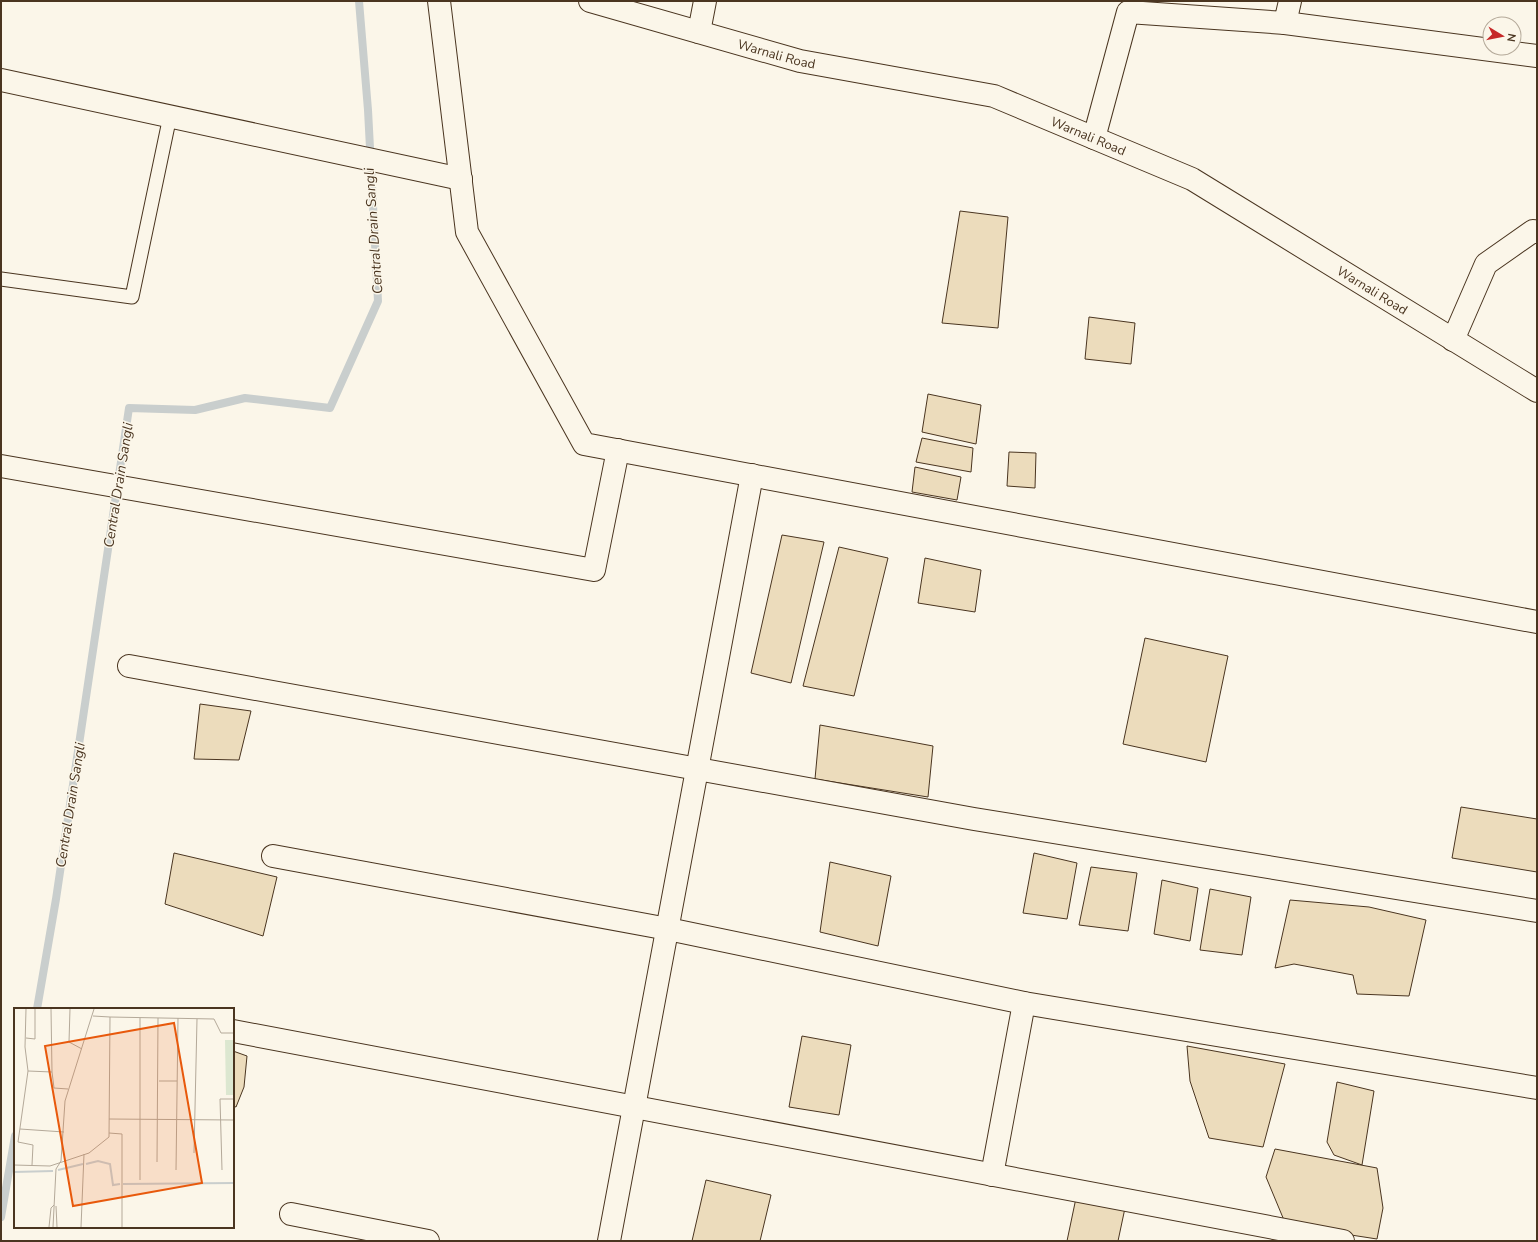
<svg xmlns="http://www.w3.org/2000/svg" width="1538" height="1242" viewBox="0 0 1538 1242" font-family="'Nunito Sans',sans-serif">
<rect width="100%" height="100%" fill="#fbf6e9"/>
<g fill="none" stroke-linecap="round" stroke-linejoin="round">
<g stroke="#c9cecd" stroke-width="8">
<polyline points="37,1009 56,899 129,408 195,410 245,398 330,408 378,301 368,110 359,1"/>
<polyline points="1,1217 15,1136"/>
</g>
</g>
<g fill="#ecdcbc" stroke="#4a3520">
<polygon points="960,211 1008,217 998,328 942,323"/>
<polygon points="1089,317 1135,323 1131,364 1085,359"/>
<polygon points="928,394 981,405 976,444 922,432"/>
<polygon points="922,438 973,448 971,472 916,462"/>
<polygon points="1009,452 1036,453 1035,488 1007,486"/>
<polygon points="915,467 961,477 957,500 912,492"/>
<polygon points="782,535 824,542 791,683 751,673"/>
<polygon points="839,547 888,558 854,696 803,686"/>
<polygon points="925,558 981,570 975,612 918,603"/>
<polygon points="1145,638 1228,656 1206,762 1123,744"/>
<polygon points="200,704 251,711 239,760 194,759"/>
<polygon points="820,725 933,746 928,797 815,779"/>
<polygon points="1461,807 1537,819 1537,872 1452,858"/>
<polygon points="174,853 277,877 263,936 165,904"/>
<polygon points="1034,853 1077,863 1067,919 1023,913"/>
<polygon points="830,862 891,876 878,946 820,932"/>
<polygon points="1091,867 1137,873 1128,931 1079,925"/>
<polygon points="1162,880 1198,888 1190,941 1154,934"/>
<polygon points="1210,889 1251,897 1242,955 1200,950"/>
<polygon points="1290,900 1369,907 1426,920 1409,996 1357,994 1353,975 1294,964 1275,968"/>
<polygon points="802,1036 851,1045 839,1115 789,1107"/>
<polygon points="1187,1046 1285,1064 1263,1147 1209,1138 1190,1081"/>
<polygon points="233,1051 247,1056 244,1087 236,1107 233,1106"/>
<polygon points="1337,1082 1374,1091 1362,1165 1334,1155 1327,1142"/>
<polygon points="1275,1149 1377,1168 1383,1208 1377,1239 1286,1225 1266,1177"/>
<polygon points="706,1180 771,1195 760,1241 692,1241"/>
<polygon points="1076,1198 1125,1208 1118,1241 1067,1241"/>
</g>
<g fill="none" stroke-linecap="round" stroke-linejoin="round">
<g stroke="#4a3520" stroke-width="15">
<polyline id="service" points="1,279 132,297 170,116"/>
</g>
<g stroke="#4a3520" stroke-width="24">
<g id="minor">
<polyline points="439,1 467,232 584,444 1537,622"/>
<polyline points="1285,23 1537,56"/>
<polyline points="699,32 705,1"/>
<polyline points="1,80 461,179"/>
<polyline points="1094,138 1128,12 1285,23 1290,1"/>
<polyline points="1453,340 1486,264 1533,231 1537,232"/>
<polyline points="1,466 594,570 618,450"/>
<polyline points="129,666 974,819 1537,911"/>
<polyline points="273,856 668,929 1024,1003 1537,1088"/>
<polyline points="233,1031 1343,1241"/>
<polyline points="992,1175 1024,1003"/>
<polyline points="291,1214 428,1241"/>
<polyline points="609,1241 752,475"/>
</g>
</g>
<g stroke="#4a3520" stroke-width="24">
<g id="secondary">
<path id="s1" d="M590,1l210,60 194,35 198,83 345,212"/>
</g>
</g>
<use href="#service" stroke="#fbf6e9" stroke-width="13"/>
<use href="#minor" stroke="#fbf6e9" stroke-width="22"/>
<use href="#secondary" stroke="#fbf6e9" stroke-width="22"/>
</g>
<g text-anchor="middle" stroke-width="3" stroke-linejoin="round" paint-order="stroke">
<g font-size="13" fill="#4a3520" stroke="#fbf6e9">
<text dy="5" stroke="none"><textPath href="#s1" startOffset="194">Warnali Road</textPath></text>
<text dy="5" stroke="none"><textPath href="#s1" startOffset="518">Warnali Road</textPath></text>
<text dy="5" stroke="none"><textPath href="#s1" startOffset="842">Warnali Road</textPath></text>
</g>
<g font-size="14" font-style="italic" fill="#4a3520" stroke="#fbf6e9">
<text transform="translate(373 231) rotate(-94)" y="5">Central Drain Sangli</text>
<text transform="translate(118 485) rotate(-81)" y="5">Central Drain Sangli</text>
<text transform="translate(70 805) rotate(-81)" y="5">Central Drain Sangli</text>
</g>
</g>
<g transform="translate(14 1008)">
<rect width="220" height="220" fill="#fbf6e9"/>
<path d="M211,32h9v55h-8z" fill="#dce7d0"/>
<path fill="none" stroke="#c9cecd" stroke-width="2" d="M72,156l12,-3 12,3 3,21 7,-1M44,162l25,-6M0,164l39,-1M109,176l111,-1"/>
<path fill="none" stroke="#b4a999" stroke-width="1" d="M12,1l-1,38 3,24 -10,71 15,3 -1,20M37,1l1,63M56,1l-1,33 13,7M79,8l17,1M126,10v162M12,30l9,1v-30M14,63l24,1 2,16 14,1M145,73h18M95,111l125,1M6,121l44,3M95,125l13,1v93M180,145l3,-134M143,154l1,-144M0,157l36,1 39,-13 20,-16 1,-120 104,2 7,14h13M162,162l2,-152M208,162l-2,-71h14M42,198l1,21M35,219l2,-19 3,-3M39,219l3,-58 5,-8 4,-60 29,-92M67,219l3,-73"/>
<path fill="#e8590c" fill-opacity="0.15" stroke="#e8590c" stroke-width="2" d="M160,15l28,160 -129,23 -28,-160z"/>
<rect width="220" height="220" fill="none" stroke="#4a3520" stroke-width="2"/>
</g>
<rect width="1538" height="1242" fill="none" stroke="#4a3520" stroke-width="4"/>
<g transform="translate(1502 36) rotate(100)"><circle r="19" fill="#fbf6e9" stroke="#b4a999"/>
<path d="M0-3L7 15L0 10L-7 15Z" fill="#c62828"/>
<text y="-6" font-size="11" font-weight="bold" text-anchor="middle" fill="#4a3520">N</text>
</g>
</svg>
